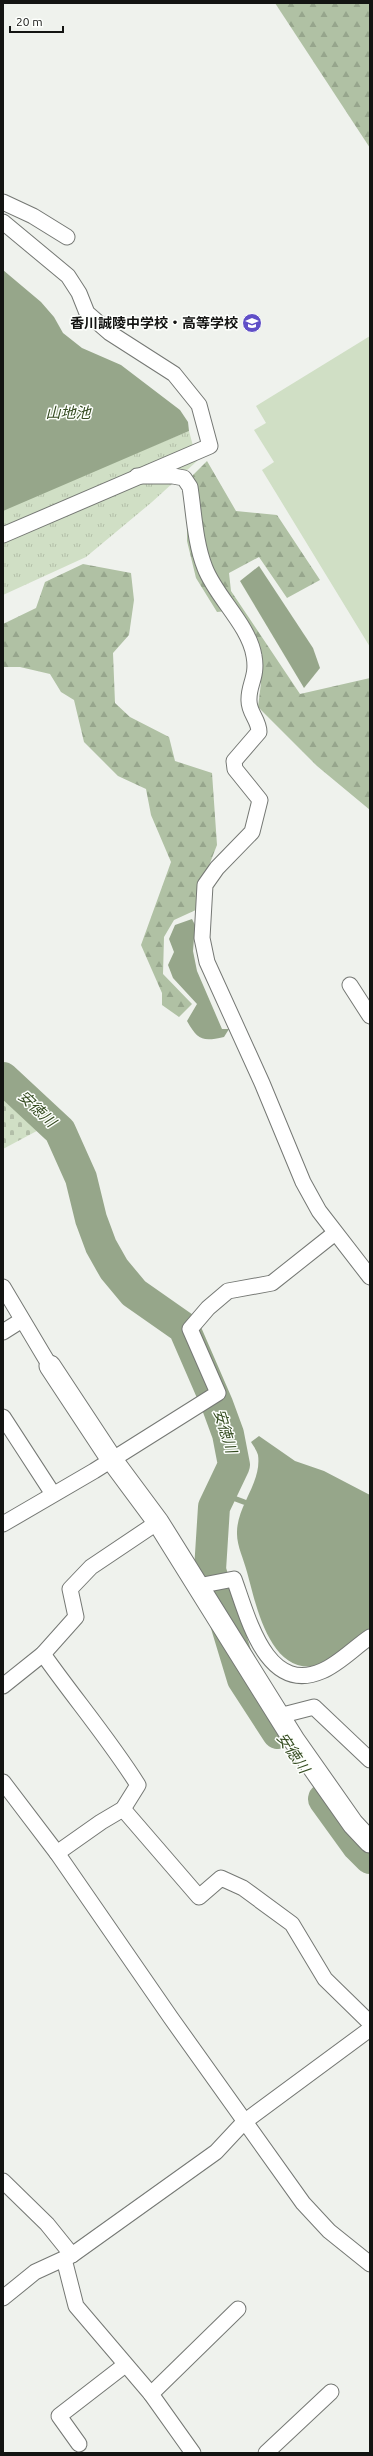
<svg xmlns="http://www.w3.org/2000/svg" width="373" height="2456" viewBox="0 0 373 2456" font-family="Ubuntu,'Noto Sans JP',sans-serif">
<defs>
<pattern id="grass-tufts" width="24" height="20" patternUnits="userSpaceOnUse"><rect width="24" height="20" fill="#d0dfc5"/><path d="M3 7l-1-3M5 7V3M7 7l1-3M15 17l-1-3M17 17v-4M19 17l1-3" fill="none" stroke="#b2bea8"/></pattern>
<pattern id="forest-firs" width="22" height="20" patternUnits="userSpaceOnUse"><rect width="22" height="20" fill="#b0c1a4"/><path d="M5 1l3.5 6h-7zM16 11l3.5 6h-7z" fill="#96a58c"/></pattern>
<pattern id="cemetery-stones" width="16" height="16" patternUnits="userSpaceOnUse"><rect width="16" height="16" fill="#d0dfc5"/><path d="M2 7V4a2 2 0 0 1 4 0v3zM10 15v-3a2 2 0 0 1 4 0v3z" fill="#b2bea8"/></pattern>
</defs>
<rect width="100%" height="100%" fill="#eff2ed"/>
<polygon fill="url(#grass-tufts)" points="189,431 197,461 152,502 86,557 3,595 3,508"/>
<g fill="url(#forest-firs)">
<polygon points="275,3 370,3 370,148"/>
<polygon points="207,461 236,511 277,515 320,580 287,598 259,557 229,573 231,591 300,694 370,678 370,810 317,766 258,707 261,683 260,658 237,610 217,612 196,578 187,541 187,514 192,476"/>
<polygon points="83,564 131,573 134,600 129,635 113,653 115,703 130,717 169,737 175,761 212,773 217,845 201,886 198,909 174,920 164,937 163,974 192,1004 179,1017 162,1005 162,993 141,945 171,862 151,815 146,789 118,776 84,742 74,700 61,692 50,674 20,667 3,667 3,624 36,608 45,582"/>
</g>
<polygon fill="url(#cemetery-stones)" points="3,1085 48,1125 3,1149"/>
<polygon fill="#d0dfc5" points="370,336 370,647 262,470 274,462 254,430 266,423 256,406"/>
<g fill="#96a68a">
<polygon points="3,270 41,302 54,317 63,333 82,348 121,365 180,410 188,422 189,431 3,511"/>
<polygon points="259,566 313,648 320,668 304,688 240,581"/>
<path d="M192,919l3,6 -2,26 4,20 25,58h7l-5,8c-22,5 -26,3 -37,-16l10,-17 -24,-26 -5,-13 6,-13 -5,-13 6,-14z"/>
<path d="M259,1436l36,25 29,10 46,24v133c-10,7 -45,36 -55,38 -46,7 -59,-62 -68,-94 -3,-12 -10,-26 -10,-38 -1,-28 25,-51 21,-79 -1,-4 -5,-10 -7,-13z"/>
</g>
<g fill="none" stroke-linecap="round" stroke-linejoin="round">
<polyline stroke="#96a68a" stroke-width="5.5" points="220,1493 244,1502"/>
<g stroke="#96a68a" stroke-width="32">
<polyline points="3,1078 60,1131 81,1178 91,1219 101,1246 114,1269 134,1293 184,1328 217,1404 228,1434 234,1465 214,1507 210,1570 243,1679 278,1733"/>
<polyline points="324,1799 358,1846 370,1858"/>
</g>
<g stroke="#757874" stroke-width="17">
<g id="street">
<polyline points="3,202 33,216 67,237"/>
<polyline points="3,222 68,276 79,293 87,313 110,333 174,374 199,405 210,446 3,535"/>
<path d="M137,476h36l11,2 6,9c4,26 5,56 15,81 11,29 44,57 49,88 4,21 -6,29 -5,45 0,12 10,19 10,31l-25,29 1,8 25,31 -8,32 -35,36 -12,17 -3,53 5,24 55,121 41,99 16,29 51,66"/>
<polyline points="350,985 370,1016"/>
<polyline points="3,1287 50,1366"/>
<polyline points="3,1332 22,1320"/>
<polyline points="3,1417 53,1494"/>
<polyline points="3,1524 94,1471 218,1393 190,1329 208,1308 228,1291 272,1283 335,1233"/>
<path d="M198,1586l36,-7c14,38 32,116 88,92 17,-7 33,-24 48,-34"/>
<path d="M43,1654c31,44 66,85 95,131l-15,24 -22,13 -44,31"/>
<polyline points="3,1686 43,1654 76,1617 70,1589 91,1567 158,1522"/>
<polyline points="279,1716 314,1707 370,1760"/>
<polyline points="3,1782 57,1853 171,2018 303,2203 329,2231 370,2264"/>
<polyline points="123,1809 199,1897 221,1878 243,1888 292,1924 325,1979 370,2023"/>
<polyline points="3,2181 47,2224 72,2255"/>
<polyline points="64,2259 76,2306 151,2394 193,2453"/>
<polyline points="3,2298 35,2272 72,2255 216,2152 244,2122 370,2029"/>
<polyline points="151,2394 238,2309"/>
<polyline points="79,2444 59,2416 125,2365"/>
<polyline points="266,2453 331,2392"/>
</g>
</g>
<g stroke="#757874" stroke-width="23">
<polyline id="secondary" points="50,1366 112,1460 158,1522 294,1740 353,1824 370,1842"/>
</g>
<use href="#street" stroke="#fff" stroke-width="15"/>
<use href="#secondary" stroke="#fff" stroke-width="21"/>
</g>
<defs>
<g id="school-disc" transform="scale(1)"><circle r="9.5" fill="#604fc7" stroke="#fdfffc"/><path d="M0-5L7-2L0 1L-7-2ZM-4 1L0 2.5L4 1V4Q0 6-4 4Z" fill="#fff"/></g>
</defs>
<g fill-rule="evenodd">
<use href="#school-disc" x="252" y="323"/>
</g>
<g text-anchor="middle" stroke-width="3" stroke-linejoin="round" paint-order="stroke">
<g font-size="14" font-weight="bold" fill="#131412" stroke="#fdfffc" text-anchor="end">
<text x="238" y="328">香川誠陵中学校・高等学校</text>
</g>
<g font-size="15" font-style="italic" fill="#344b20" stroke="#fdfffc">
<text x="68" y="418">山地池</text>
<text transform="translate(37 1109) rotate(43)" y="5">安徳川</text>
<text transform="translate(225 1431) rotate(73)" y="5">安徳川</text>
<text transform="translate(293 1753) rotate(56)" y="5">安徳川</text>
</g>
</g>
<rect width="373" height="2456" fill="none" stroke="#131412" stroke-width="8"/>
<path d="M10 26v6h53v-6" fill="none" stroke="#131412" stroke-width="2"/>
<text x="16" y="26" font-size="12" fill="#131412" stroke="#fdfffc" stroke-width="3" paint-order="stroke">20 m</text>
</svg>
